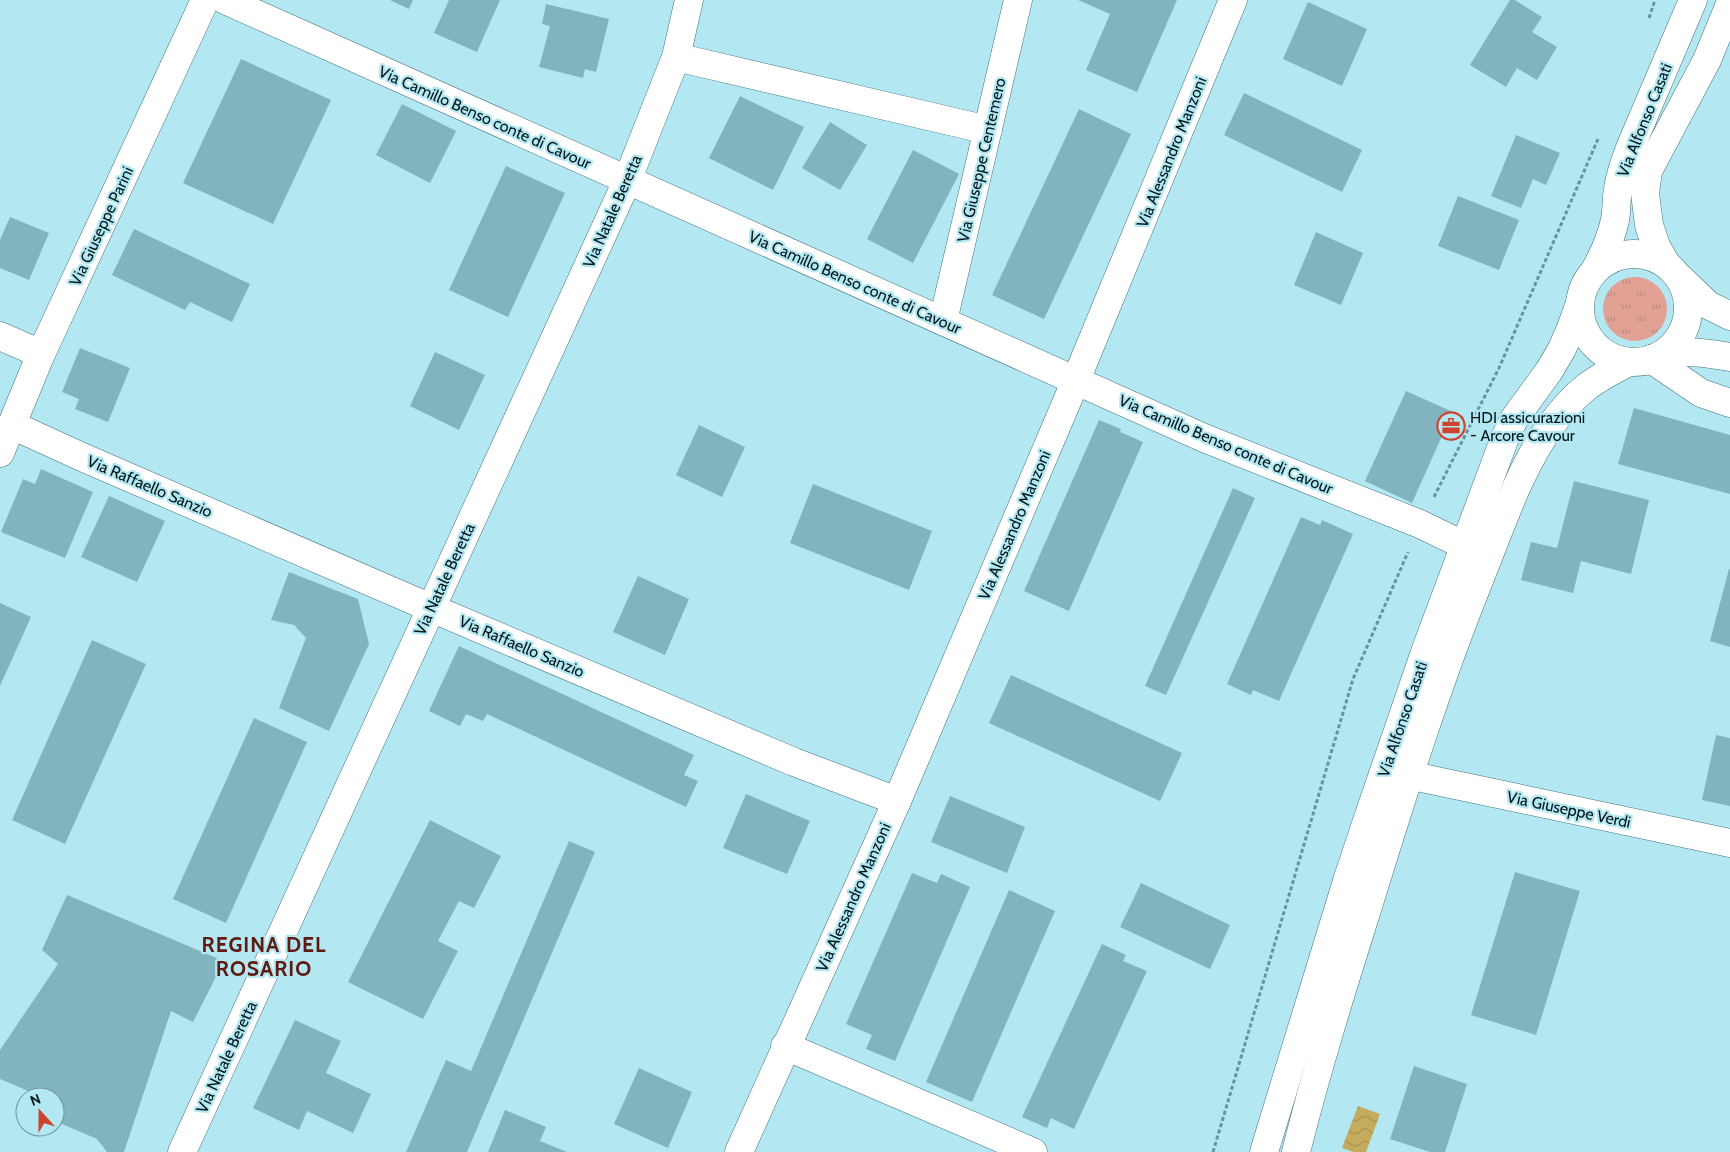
<svg xmlns="http://www.w3.org/2000/svg" width="1730" height="1152" viewBox="0 0 1730 1152" font-family="Cabin,sans-serif">
<defs>
<pattern id="grass-tufts" width="24" height="20" patternUnits="userSpaceOnUse" patternTransform="scale(1.25)"><rect width="24" height="20" fill="#e1a195"/><path d="M3 7l-1-3M5 7V3M7 7l1-3M15 17l-1-3M17 17v-4M19 17l1-3" fill="none" stroke="#bf8a80"/></pattern>
<pattern id="water-waves" width="16" height="10" patternUnits="userSpaceOnUse" patternTransform="scale(1.25)"><rect width="16" height="10" fill="#c5ab5e"/><path d="M0 5q4-4 8 0t8 0" fill="none" stroke="#a89251"/></pattern>
</defs>
<rect width="100%" height="100%" fill="#b3e8f3"/>
<circle fill="url(#grass-tufts)" cx="1635" cy="309" r="32"/>
<polygon fill="url(#water-waves)" points="1358,1106 1380,1114 1366,1152 1353,1152 1342,1148"/>
<g fill="#81b4be">
<polygon points="390,0 413,0 409,9"/>
<polygon points="449,0 500,0 477,52 434,33"/>
<polygon points="1078,0 1177,0 1137,92 1086,70 1110,14"/>
<polygon points="1510,0 1515,0 1542,17 1532,32 1557,47 1537,80 1517,68 1506,87 1470,65"/>
<polygon points="1308,2 1367,29 1342,86 1283,59"/>
<polygon points="546,4 609,19 596,72 585,69 583,78 539,67 550,26 542,24"/>
<polygon points="241,59 331,100 273,224 183,183"/>
<polygon points="1244,93 1362,150 1342,192 1224,135"/>
<polygon points="740,96 804,127 773,190 709,158"/>
<polygon points="402,104 456,131 430,183 376,155"/>
<polygon points="1079,109 1131,134 1044,319 992,295"/>
<polygon points="830,122 867,145 840,190 802,168"/>
<polygon points="1516,135 1560,153 1546,185 1533,179 1521,208 1491,196"/>
<polygon points="913,150 959,174 913,263 867,239"/>
<polygon points="506,166 565,193 508,317 449,290"/>
<polygon points="1458,196 1519,220 1499,270 1438,246"/>
<polygon points="10,217 49,233 29,280 0,268 0,240"/>
<polygon points="134,229 250,284 232,322 190,302 185,310 112,275"/>
<polygon points="1316,232 1363,253 1341,305 1294,285"/>
<polygon points="80,348 130,368 108,422 75,409 79,399 62,392"/>
<polygon points="435,352 485,375 459,430 410,406"/>
<polygon points="1406,391 1464,417 1453,441 1442,436 1412,503 1365,481"/>
<polygon points="1634,408 1730,435 1730,494 1618,464"/>
<polygon points="1099,420 1121,429 1120,432 1143,442 1069,611 1024,591"/>
<polygon points="699,425 745,447 722,497 676,475"/>
<polygon points="41,469 93,492 65,558 1,532 23,479 35,484"/>
<polygon points="1574,481 1649,500 1631,574 1581,561 1573,593 1521,580 1531,542 1557,548"/>
<polygon points="813,484 932,531 909,590 790,543"/>
<polygon points="1233,488 1255,498 1166,695 1145,686"/>
<polygon points="109,496 165,521 137,582 81,557"/>
<polygon points="1301,517 1320,525 1322,520 1353,534 1279,701 1253,690 1251,695 1227,684"/>
<polygon points="1729,569 1730,569 1730,647 1710,641"/>
<polygon points="289,572 358,599 369,644 329,731 279,708 306,638 294,625 271,620"/>
<polygon points="638,576 689,599 665,655 613,632"/>
<polygon points="0,603 31,617 0,686"/>
<polygon points="92,640 146,664 65,844 12,820"/>
<polygon points="459,646 694,755 684,775 698,781 686,807 487,714 483,721 466,714 460,726 429,711"/>
<polygon points="1011,675 1182,753 1160,801 989,723"/>
<polygon points="254,718 307,742 226,923 173,899"/>
<polygon points="1716,735 1730,738 1730,806 1702,800"/>
<polygon points="746,794 810,821 787,874 723,848"/>
<polygon points="950,796 1025,827 1007,873 931,842"/>
<polygon points="430,820 501,856 474,908 459,901 438,941 458,951 423,1019 348,982"/>
<polygon points="569,841 595,852 467,1152 406,1152 446,1060 471,1071"/>
<polygon points="1515,872 1580,891 1536,1035 1471,1015"/>
<polygon points="912,873 937,883 941,874 970,887 895,1061 866,1049 872,1035 846,1024"/>
<polygon points="1141,883 1230,925 1210,969 1120,927"/>
<polygon points="1009,890 1055,911 972,1102 926,1082"/>
<polygon points="67,895 224,961 193,1022 171,1011 124,1152 107,1152 97,1139 55,1121 55,1097 25,1097 25,1108 20,1106 28,1091 0,1079 0,1050 58,964 42,950"/>
<polygon points="1102,944 1126,955 1123,961 1147,971 1074,1129 1051,1118 1047,1128 1022,1117"/>
<polygon points="295,1020 341,1041 326,1073 371,1094 353,1133 307,1111 299,1130 253,1108"/>
<polygon points="1414,1066 1467,1084 1445,1152 1430,1152 1390,1139"/>
<polygon points="639,1068 692,1092 668,1148 614,1124"/>
<polygon points="505,1110 546,1127 540,1141 567,1152 488,1152"/>
</g>
<g fill="none" stroke-linecap="round" stroke-linejoin="round">
<g stroke="#41737d" stroke-width="29">
<g id="minor">
<polyline points="225,0 1204,438 1420,524 1486,556"/>
<polyline points="676,57 988,130"/>
<polyline points="1679,277 1708,305 1730,316"/>
<polyline points="943,321 1018,0"/>
<polyline points="0,336 41,354"/>
<polyline points="1651,359 1701,393 1730,403"/>
<path d="M1651,359c31,-10 48,-7 79,-2"/>
<polyline points="12,425 82,457 431,608 794,762 897,801"/>
<polyline points="0,453 41,354 205,0"/>
<polyline points="1408,775 1730,843"/>
<polyline points="785,1046 1033,1152"/>
<polyline points="182,1152 627,181 676,57 689,0"/>
<polyline points="739,1152 897,801 1076,380 1233,0"/>
</g>
</g>
<g stroke="#41737d" stroke-width="29">
<g id="major">
<circle cx="1634" cy="308" r="54"/>
<polyline points="1666,264 1656,246 1649,225 1645,193 1648,171 1707,60 1730,4"/>
<path d="M1595,270c9,-16 16,-32 20,-50 2,-10 1,-21 3,-31 2,-14 7,-28 12,-41l63,-148"/>
<polyline points="1264,1152 1347,881 1369,815 1425,652 1504,440 1514,419 1549,371 1562,349 1571,328 1580,303"/>
<path d="M1296,1152c21,-84 47,-166 73,-249 33,-107 67,-215 109,-320 21,-51 41,-115 74,-159 24,-33 41,-44 77,-62"/>
</g>
</g>
<g stroke="#6b939b" stroke-width="3" stroke-dasharray="4 2.5" stroke-linecap="butt">
<polyline points="1649,18 1655,0"/>
<polyline points="1434,497 1499,368 1598,139"/>
<polyline points="1213,1152 1353,679 1408,552"/>
</g>
<use href="#minor" stroke="#fff" stroke-width="28"/>
<use href="#major" stroke="#fff" stroke-width="28"/>
</g>
<defs>
<g id="office-ring" transform="scale(1.4375)"><circle r="9.5" fill="#b3e8f3" stroke="#cf422f" stroke-width="1.5"/><path d="M-6-3h4V-5.5h4V-3h4V5H-6ZM-1-4.5V-3h2v-1.5ZM-6 0V1H6V0Z" fill="#cf422f"/></g>
</defs>
<g fill-rule="evenodd">
<use href="#office-ring" x="1451" y="426"/>
</g>
<g text-anchor="middle" stroke-width="4.5" stroke-linejoin="round" paint-order="stroke">
<g font-size="16" fill="#03171b" stroke="#b3e8f3">
<text transform="translate(485 117) rotate(24)" y="6">Via Camillo Benso conte di Cavour</text>
<text transform="translate(1644 120) rotate(-68)" y="6">Via Alfonso Casati</text>
<text transform="translate(1171 152) rotate(-68)" y="6">Via Alessandro Manzoni</text>
<text transform="translate(981 160) rotate(-77)" y="6">Via Giuseppe Centemero</text>
<text transform="translate(612 211) rotate(-66)" y="6">Via Natale Beretta</text>
<text transform="translate(101 226) rotate(-65)" y="6">Via Giuseppe Parini</text>
<text transform="translate(855 282) rotate(24)" y="6">Via Camillo Benso conte di Cavour</text>
<text transform="translate(1226 444) rotate(23)" y="6">Via Camillo Benso conte di Cavour</text>
<text transform="translate(150 486) rotate(23)" y="6">Via Raffaello Sanzio</text>
<text transform="translate(1014 525) rotate(-67)" y="6">Via Alessandro Manzoni</text>
<text transform="translate(444 579) rotate(-65)" y="6">Via Natale Beretta</text>
<text transform="translate(522 646) rotate(23)" y="6">Via Raffaello Sanzio</text>
<text transform="translate(1402 719) rotate(-71)" y="6">Via Alfonso Casati</text>
<text transform="translate(1569 809) rotate(12)" y="6">Via Giuseppe Verdi</text>
<text transform="translate(853 897) rotate(-66)" y="6">Via Alessandro Manzoni</text>
<text transform="translate(226 1057) rotate(-65)" y="6">Via Natale Beretta</text>
</g>
<g font-size="16" fill="#03171b" stroke="#b3e8f3" text-anchor="start">
<text x="1470" y="423">HDI assicurazioni<tspan x="1470" dy="18">- Arcore Cavour</tspan></text>
</g>
<g font-size="21" font-weight="bold" letter-spacing="1" fill="#5f1b11" stroke="#b3e8f3">
<text x="264" y="952">REGINA DEL<tspan x="264" dy="24">ROSARIO</tspan></text>
</g>
</g>
<g transform="translate(40 1112) rotate(339)"><circle r="24" fill="#b3e8f3" stroke="#6d949d"/>
<path d="M0-4L9 19L0 12L-9 19Z" fill="#cf422f"/>
<text y="-8" font-size="14" font-weight="bold" text-anchor="middle" fill="#03171b">N</text>
</g>
</svg>
